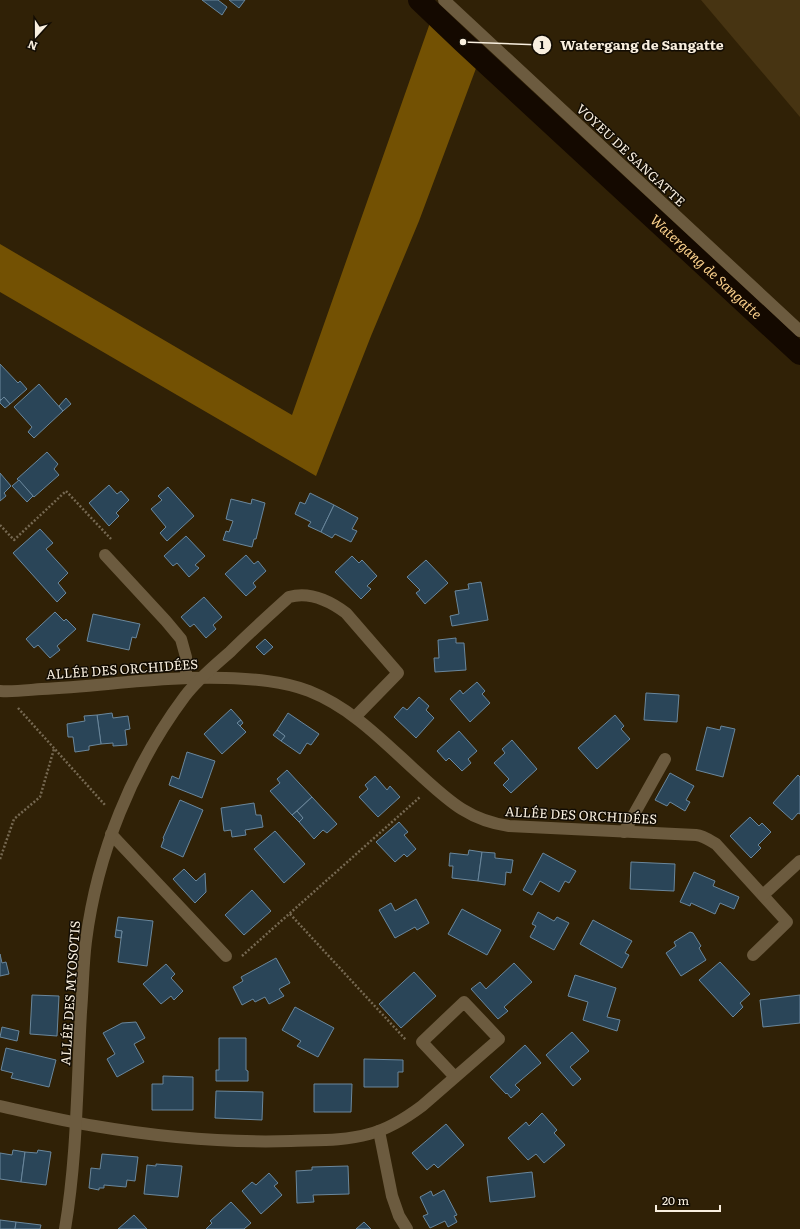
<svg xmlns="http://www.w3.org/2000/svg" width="800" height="1229" viewBox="0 0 800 1229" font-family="Literata,serif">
<rect width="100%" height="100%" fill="#302106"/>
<polygon fill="#473412" points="701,0 800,0 800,117"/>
<polygon fill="#735103" points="431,20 478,63 419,221 371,336 316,476 0,292 0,244 292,415"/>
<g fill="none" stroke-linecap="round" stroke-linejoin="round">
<path stroke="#140900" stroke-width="22" id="s1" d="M419,0l44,42 337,312"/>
</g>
<g fill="#2a4558" stroke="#6a879c">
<polygon points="202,0 218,0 227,7 222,15"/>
<polygon points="229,0 245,0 239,8"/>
<polygon points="0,364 18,383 20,381 27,389 10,404 4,397 1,400 0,399"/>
<polygon points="39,384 63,411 34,438 28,432 32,427 14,407"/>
<polygon points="4,397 10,404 5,408 0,403 0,401"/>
<polygon points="66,398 71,404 63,411 59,406"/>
<polygon points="47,452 58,464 54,469 59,475 34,497 17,479"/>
<polygon points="0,473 11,486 4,493 6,496 0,501"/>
<polygon points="19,480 33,496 27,502 12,486"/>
<polygon points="109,485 117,494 121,491 129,500 116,513 119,516 109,526 89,503"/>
<polygon points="168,487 194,516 167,541 160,533 166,527 151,509 162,500 158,496"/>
<polygon points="310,493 334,505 321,532 308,526 311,522 295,514 300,502 305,504"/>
<polygon points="231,499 251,504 252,499 265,503 256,539 254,539 252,547 223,540 226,531 229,532 233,521 226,519"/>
<polygon points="334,505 358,518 352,529 357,531 351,542 335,534 332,538 321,532"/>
<polygon points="40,529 53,543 46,549 68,573 58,583 66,593 57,602 13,553"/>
<polygon points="186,536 205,556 195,565 199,568 189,577 177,563 173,566 164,556"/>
<polygon points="246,555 254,564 258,561 266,571 253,583 256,587 246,596 225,574"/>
<polygon points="352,556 359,563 362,560 377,576 367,586 371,589 361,599 335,572"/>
<polygon points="426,560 448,583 425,604 416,593 420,590 407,577"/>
<polygon points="481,582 488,620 452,626 450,616 459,614 455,591 469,589 468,584"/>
<polygon points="204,597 222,617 213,625 216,629 206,638 194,624 190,627 181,617"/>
<polygon points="55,612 64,621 66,619 76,629 57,646 60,650 50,658 38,645 34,648 26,639"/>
<polygon points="93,614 140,624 136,638 132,637 129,650 87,641"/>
<polygon points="456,638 456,643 464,643 466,670 435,672 434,658 439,658 438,640"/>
<polygon points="265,639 273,647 264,655 256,647"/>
<polygon points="477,682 485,691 482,694 490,703 470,722 450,699 460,690 463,694"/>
<polygon points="646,693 679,695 677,722 644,720"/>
<polygon points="419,697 429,706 426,710 434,718 416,738 394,717 403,707 407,710"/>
<polygon points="231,709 241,720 237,723 246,732 222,754 204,734"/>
<polygon points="112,713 113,718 128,716 130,729 125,730 127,745 113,746 113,743 101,744 97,715"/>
<polygon points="288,713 319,734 311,745 307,743 300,754 281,741 285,736 277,730"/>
<polygon points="97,715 101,744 89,746 89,750 75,752 73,737 68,737 67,724 85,721 84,716"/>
<polygon points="615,715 624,726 621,729 630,739 597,769 578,748"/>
<polygon points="241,720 243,723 240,726 237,723"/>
<polygon points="721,726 735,729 723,777 696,770 707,727 720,730"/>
<polygon points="277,730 285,736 281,741 273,735"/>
<polygon points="459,731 477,751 468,759 471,763 462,771 449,758 446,761 437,751"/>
<polygon points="512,740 537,769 511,793 503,785 509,779 494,763 505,753 502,749"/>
<polygon points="187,752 215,761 202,798 169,785 172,776 179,779"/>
<polygon points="287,770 312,797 292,815 270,791 280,783 277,779"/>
<polygon points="670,773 694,786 686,800 690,802 685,811 670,802 667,806 655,800"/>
<polygon points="798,775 800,777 800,814 798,813 792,820 773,803"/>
<polygon points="375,776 387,790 390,786 400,797 378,817 359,797 368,789 365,785"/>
<polygon points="312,797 337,824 327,833 323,830 314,839 299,822 303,818 297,811"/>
<polygon points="180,800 203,810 183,857 161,847 164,839 163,838"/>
<polygon points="254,803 256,815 261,815 263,827 245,830 246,835 232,837 231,830 224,831 221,808"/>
<polygon points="297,811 303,818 299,822 292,815"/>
<polygon points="750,817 759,826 762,823 771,832 758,845 761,848 751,858 730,836"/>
<polygon points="399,822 408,832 404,835 416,849 407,857 404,854 395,862 376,842"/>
<polygon points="275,831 305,864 284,883 254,849"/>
<polygon points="469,850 482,852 478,881 452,878 453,866 449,866 450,853 468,855"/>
<polygon points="482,852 495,853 495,858 513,860 511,873 506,872 505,885 478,881"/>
<polygon points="543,853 576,871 569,883 565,881 559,892 540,881 532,895 523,890"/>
<polygon points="631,862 675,864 674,891 630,889"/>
<polygon points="184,869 196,881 205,873 206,892 195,903 173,879"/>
<polygon points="694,872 715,881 713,886 739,897 734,909 720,903 715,914 691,903 690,906 680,902"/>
<polygon points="252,890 271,911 244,935 225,915"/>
<polygon points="416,899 429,923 417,930 415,927 395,938 379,910 391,903 395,911"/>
<polygon points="462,909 501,930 487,955 448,934"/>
<polygon points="538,912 554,921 557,917 569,923 554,950 530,937 536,926 532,924"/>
<polygon points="118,917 153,921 147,966 118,962 122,931 116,930"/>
<polygon points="593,920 632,941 625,953 629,955 622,968 580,944"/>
<polygon points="116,930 122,931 121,938 115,937"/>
<polygon points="690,932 693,933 701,946 699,948 706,960 681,976 666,953 676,946 674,942"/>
<polygon points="0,954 2,963 6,962 9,974 0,976"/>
<polygon points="276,958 290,983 279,989 284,996 269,1004 265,997 255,1002 253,999 242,1005 233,987 243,981 241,977"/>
<polygon points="720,962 750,994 740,1003 743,1007 733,1017 699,980"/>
<polygon points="514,963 532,982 504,1007 508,1011 498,1019 471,989 480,982 486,989"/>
<polygon points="166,964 175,974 171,978 183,991 174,1000 171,996 161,1004 143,984"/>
<polygon points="414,972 436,996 401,1028 379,1004"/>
<polygon points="575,975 616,988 607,1017 620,1020 617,1031 583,1020 588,1002 568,996"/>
<polygon points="32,995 59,996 57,1036 30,1034"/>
<polygon points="800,995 800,1023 763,1027 760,1000"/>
<polygon points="295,1007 334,1028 318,1057 297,1046 301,1041 282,1030"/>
<polygon points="136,1022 145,1038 134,1044 144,1062 117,1077 107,1059 115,1054 103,1033 122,1023"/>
<polygon points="2,1027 19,1031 17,1041 0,1037"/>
<polygon points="572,1032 589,1051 570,1067 581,1079 573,1086 546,1055"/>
<polygon points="219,1038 246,1038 246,1070 248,1071 248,1081 216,1081 216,1070 219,1070"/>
<polygon points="525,1045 541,1063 515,1085 520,1090 511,1098 507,1093 506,1094 490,1077"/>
<polygon points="6,1048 56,1060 49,1087 11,1078 13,1073 1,1070"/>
<polygon points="364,1059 403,1060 403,1072 398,1072 398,1087 364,1087"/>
<polygon points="163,1076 193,1077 193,1110 152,1110 152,1084 163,1084"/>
<polygon points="314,1084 352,1084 351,1112 314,1112"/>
<polygon points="216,1091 263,1092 262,1120 215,1118"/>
<polygon points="542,1113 557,1130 554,1133 565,1145 544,1163 536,1154 528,1160 508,1138 526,1122 529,1126"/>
<polygon points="446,1124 464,1145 438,1168 434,1164 427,1170 412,1153"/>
<polygon points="13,1150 25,1152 21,1182 0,1179 0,1153 12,1155"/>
<polygon points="38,1150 51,1152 46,1185 21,1182 25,1152 37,1153"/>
<polygon points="102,1154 138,1157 135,1181 127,1180 126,1187 104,1185 104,1188 99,1188 99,1190 89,1188 91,1168 100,1169"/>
<polygon points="156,1164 182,1166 178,1197 144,1194 147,1165 156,1166"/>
<polygon points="348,1166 349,1194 313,1195 314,1202 297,1203 296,1171 312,1170 312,1167"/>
<polygon points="532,1172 535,1197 490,1202 487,1177"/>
<polygon points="269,1173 278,1183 274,1186 282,1195 261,1214 242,1191 252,1182 256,1185"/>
<polygon points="444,1190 457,1215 454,1216 457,1222 448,1227 445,1221 430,1228 423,1216 428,1214 420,1197 431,1191 433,1196"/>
<polygon points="231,1202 251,1223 244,1229 206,1229 212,1223 210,1221"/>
<polygon points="134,1215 147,1229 118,1229"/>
<polygon points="0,1220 16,1222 15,1229 0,1229"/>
<polygon points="16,1222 41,1225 40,1229 15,1229"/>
<polygon points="364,1222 371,1229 356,1229"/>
</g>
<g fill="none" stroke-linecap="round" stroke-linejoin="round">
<g stroke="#766952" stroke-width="2.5" stroke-dasharray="2 2" stroke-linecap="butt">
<polyline points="0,525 14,540 66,491 111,539"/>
<polyline points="18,708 105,805"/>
<polyline points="0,859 14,819 40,797 54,749"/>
<polyline points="290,914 406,1040"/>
<polyline points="242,956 420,797"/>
</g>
<g stroke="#6c5b3f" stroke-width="12">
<polyline points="444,0 800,331"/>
<polyline points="105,555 166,621 181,639 186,657 186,677"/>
<path d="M0,691c14,1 28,-1 42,-2 62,-3 122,-13 184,-11 28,1 57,3 83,13 43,17 75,51 108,81 30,27 50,48 92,54l187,9c8,1 13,5 20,9l71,78 -34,33"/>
<polyline points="624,832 665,759"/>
<polyline points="111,834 226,956"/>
<polyline points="763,895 800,861"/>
<path d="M0,1106c31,7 63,15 95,20 64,11 130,17 196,15 26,-1 53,0 78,-7 20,-5 37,-16 53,-28l77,-67 -35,-37 -42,40 33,35"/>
<polyline points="379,1131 392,1196 399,1216 407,1229"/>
<path d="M65,1229c12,-71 12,-145 16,-217 2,-24 2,-47 5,-71 11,-87 46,-174 99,-245 13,-17 29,-30 45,-44 19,-19 39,-37 59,-55 21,-6 41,4 57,16l52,60 -43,44"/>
</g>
</g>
<g text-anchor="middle" stroke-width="3" stroke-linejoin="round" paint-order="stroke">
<g font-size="13" fill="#f9efdf" stroke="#120c03">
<text transform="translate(631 155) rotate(43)" y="5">VOYEU DE SANGATTE</text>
<text transform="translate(122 669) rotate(-4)" y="5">ALLÉE DES ORCHIDÉES</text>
<text transform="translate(581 815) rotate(3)" y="5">ALLÉE DES ORCHIDÉES</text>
<text transform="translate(70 993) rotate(-86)" y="5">ALLÉE DES MYOSOTIS</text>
</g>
<g font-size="14" font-style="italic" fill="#f9cf8a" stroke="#120c03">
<text dy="5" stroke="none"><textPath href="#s1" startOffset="392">Watergang de Sangatte</textPath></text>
</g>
</g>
<path fill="none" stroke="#f9efdf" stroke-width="1.5" d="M463 42L542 45"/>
<g fill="#f9efdf" stroke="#120c03" stroke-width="1.5">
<circle cx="463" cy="42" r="4"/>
<circle cx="542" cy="45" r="10"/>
</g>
<g font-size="12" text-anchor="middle" font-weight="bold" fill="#111">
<text x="542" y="49">1</text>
</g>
<g font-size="14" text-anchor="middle" font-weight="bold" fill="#f9efdf" stroke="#120c03" stroke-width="3" stroke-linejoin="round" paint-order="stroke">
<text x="642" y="50">Watergang de Sangatte</text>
</g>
<g transform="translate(36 36) rotate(201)" stroke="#120c03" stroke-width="3" paint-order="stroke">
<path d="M0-3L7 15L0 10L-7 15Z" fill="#f9efdf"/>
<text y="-6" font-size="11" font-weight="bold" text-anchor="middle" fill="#f9efdf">N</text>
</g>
<path d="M656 1205v6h64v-6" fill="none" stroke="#f9efdf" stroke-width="2"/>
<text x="662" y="1205" font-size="12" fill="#f9efdf" stroke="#120c03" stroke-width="3" paint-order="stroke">20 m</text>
</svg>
